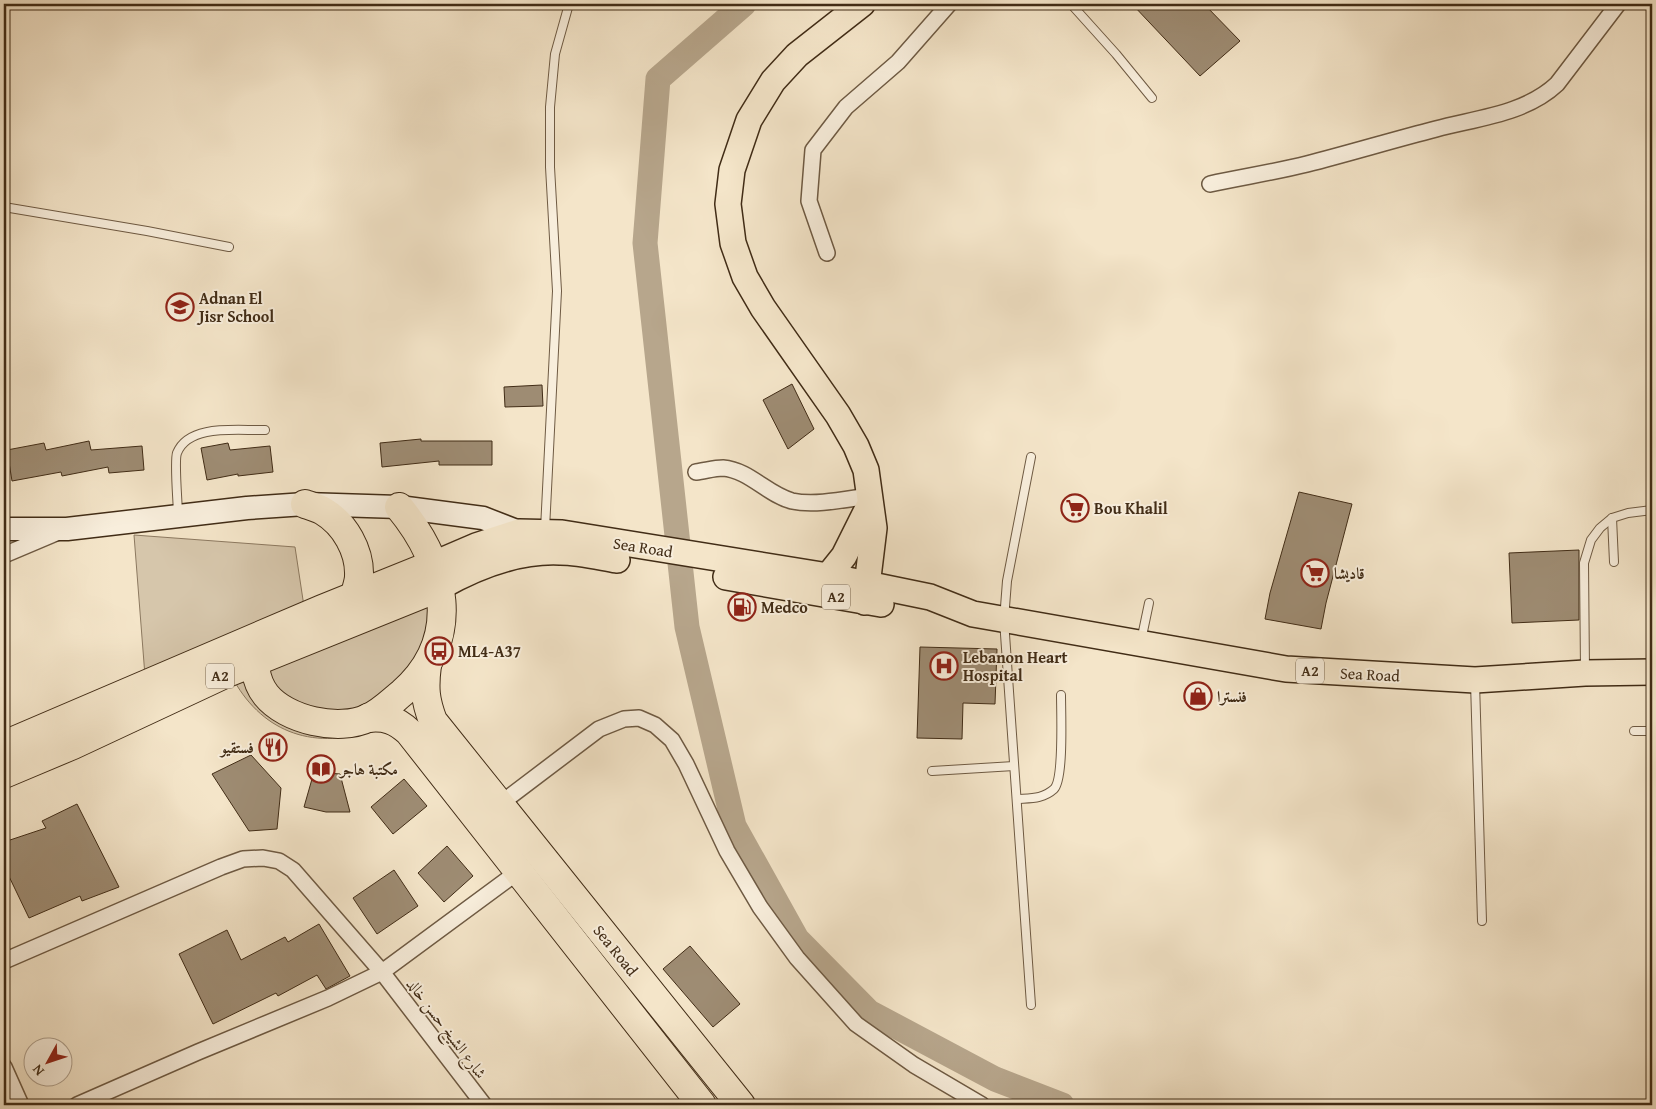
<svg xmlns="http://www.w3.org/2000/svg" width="1656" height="1109" viewBox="0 0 1656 1109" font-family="'Gentium Book Plus',Amiri,serif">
<rect width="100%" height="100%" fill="#f4e5c9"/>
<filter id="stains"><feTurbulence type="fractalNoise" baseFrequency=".004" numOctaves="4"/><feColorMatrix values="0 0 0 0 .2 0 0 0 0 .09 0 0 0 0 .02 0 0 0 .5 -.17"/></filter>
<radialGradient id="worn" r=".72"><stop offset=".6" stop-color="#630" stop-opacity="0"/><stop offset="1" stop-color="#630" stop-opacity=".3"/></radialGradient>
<path fill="#d6c6ab" stroke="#8c7960" d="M134,535l161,12 13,86 120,-38 6,41 -69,97c-60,17 -109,-6 -136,-62l-84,5z"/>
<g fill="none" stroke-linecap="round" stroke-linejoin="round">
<polyline stroke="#b7a68c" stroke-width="25" points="744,4 658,79 645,243 687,627 734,826 797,939 869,1012 995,1079 1062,1105"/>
</g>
<g fill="#9e8c73" stroke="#412c16">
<polygon points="1132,4 1204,4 1240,41 1200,76"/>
<polygon points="792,384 814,429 788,449 763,400"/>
<polygon points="542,385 543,406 505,407 504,387"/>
<polygon points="421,439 421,441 492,441 492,465 439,465 439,461 382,467 380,443"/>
<polygon points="89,441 91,450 142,446 144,470 109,473 108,467 62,476 61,472 12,481 7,450 44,443 46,450"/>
<polygon points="228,443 230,450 270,446 273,472 238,476 238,474 207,480 201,448"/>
<polygon points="1299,492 1352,504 1326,603 1321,629 1265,619 1270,593"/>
<polygon points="1579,550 1579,620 1512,623 1509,553"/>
<polygon points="920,647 997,649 995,704 963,703 962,739 917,738"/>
<polygon points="251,755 281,788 277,829 249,831 212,774"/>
<polygon points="314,772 340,774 350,812 326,812 304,807"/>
<polygon points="404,779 427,806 393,834 371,807"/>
<polygon points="77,804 119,887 82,901 80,896 29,918 4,866 4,842 46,828 42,821"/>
<polygon points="447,846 473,876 444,902 418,873"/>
<polygon points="394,870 418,906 377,934 353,898"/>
<polygon points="319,924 350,976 326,989 317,975 278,996 276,993 213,1024 179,954 227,930 241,960 285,937 288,942"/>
<polygon points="690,946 740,1004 713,1027 663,969"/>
</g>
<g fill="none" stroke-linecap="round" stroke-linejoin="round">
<g stroke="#6e5a43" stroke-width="10">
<g id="lane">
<polyline points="1071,4 1116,54 1152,98"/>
<polyline points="4,207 147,231 229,247"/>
<polyline points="1031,457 1007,581 1004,620 1031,1005"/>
<path d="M178,515c0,-11 -4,-54 -1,-62 12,-30 62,-22 88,-23"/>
<polyline points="1612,518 1614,562"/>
<polyline points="545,529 557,291 550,167 550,107 555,54 569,4"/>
<polyline points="1141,641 1149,603"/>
<polyline points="1585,671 1584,563 1591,540 1600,528 1612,518 1628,513 1652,510"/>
<polyline points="1475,682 1482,921"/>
<polyline points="1634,731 1652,731"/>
<polyline points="932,771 1014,766"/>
<path d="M1017,799c14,-1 26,0 37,-10 10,-10 7,-77 7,-94"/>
</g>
</g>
<g stroke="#6e5a43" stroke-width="18">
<g id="street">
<path d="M1210,184c32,-7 65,-12 97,-20 43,-11 86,-24 129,-35 41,-11 89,-15 121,-45l61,-80"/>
<polyline points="827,253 809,201 813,150 846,107 898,62 949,4"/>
<path d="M696,472c9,-1 18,-4 27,-4 26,2 45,27 69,33 23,5 55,-2 77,-5"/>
<polyline points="4,555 56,533"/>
<polyline points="500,804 599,729 624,719 639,718 655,725 672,740 686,764 727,851 760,907 797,958 856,1024 914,1065 982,1105"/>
<polyline points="4,961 221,867 243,859 263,858 279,861 293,870 382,972 484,1105"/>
<polyline points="4,1067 21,1105"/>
<polyline points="77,1105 198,1052 328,998 382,972 519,871"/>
</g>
</g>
<g stroke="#412c16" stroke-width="25">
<polyline id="secondary" points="4,529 67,529 247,508 305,504 399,507 483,518 519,532"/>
</g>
<g stroke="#412c16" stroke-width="28">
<g id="primary">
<polyline points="862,4 797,55 773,81 749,120 732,170 728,204 733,243 745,277 763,308 838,415 856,446 866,470 874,528 865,602"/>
<polyline points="434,564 476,546 519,532 562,533 828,576 930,597 973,614 1286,669 1475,680 1585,673 1652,672"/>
<polyline points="828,576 844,556 870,504"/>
<polyline points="726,577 881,604"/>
<path d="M440,587c37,-21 77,-37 120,-35 19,0 39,5 57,8"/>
</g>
</g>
<g stroke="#412c16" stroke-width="30">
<g id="highway">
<path d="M305,504c6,2 13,4 18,7 22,13 37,40 36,65 0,6 -3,13 -4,19"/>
<path d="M255,644c-1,17 -1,36 11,51 20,25 73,37 102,23 12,-5 23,-16 34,-25 62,-54 44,-129 -3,-186"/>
<path d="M427,665c-3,23 -2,35 6,56l308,384"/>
<path d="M368,718c17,-2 28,2 41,14l293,373"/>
<polyline points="4,745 322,609 434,564"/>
<polyline points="4,774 73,745 227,673 440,587"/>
</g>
</g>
<use href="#lane" stroke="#f8eedc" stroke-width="8"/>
<use href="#street" stroke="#f8eedc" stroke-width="15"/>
<use href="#secondary" stroke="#f8eedc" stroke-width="22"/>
<use href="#primary" stroke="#f4e5c9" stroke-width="25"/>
<use href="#highway" stroke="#f4e5c9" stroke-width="28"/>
</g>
<defs>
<g id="school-ring" transform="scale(1.4375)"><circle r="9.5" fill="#f8eedc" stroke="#8f2418" stroke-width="1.5"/><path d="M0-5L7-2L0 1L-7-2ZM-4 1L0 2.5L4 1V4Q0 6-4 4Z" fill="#8f2418"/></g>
<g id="supermarket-ring" transform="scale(1.4375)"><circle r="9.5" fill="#f8eedc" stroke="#8f2418" stroke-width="1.5"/><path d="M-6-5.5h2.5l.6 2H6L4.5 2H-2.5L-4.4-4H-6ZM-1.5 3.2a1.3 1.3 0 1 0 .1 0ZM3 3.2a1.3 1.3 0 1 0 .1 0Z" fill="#8f2418"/></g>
<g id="fuel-ring" transform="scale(1.4375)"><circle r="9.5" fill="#f8eedc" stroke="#8f2418" stroke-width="1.5"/><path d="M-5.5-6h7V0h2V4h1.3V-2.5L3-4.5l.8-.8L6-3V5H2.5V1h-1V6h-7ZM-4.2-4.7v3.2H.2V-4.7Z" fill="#8f2418"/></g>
<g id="bus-ring" transform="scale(1.4375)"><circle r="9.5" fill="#f8eedc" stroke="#8f2418" stroke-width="1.5"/><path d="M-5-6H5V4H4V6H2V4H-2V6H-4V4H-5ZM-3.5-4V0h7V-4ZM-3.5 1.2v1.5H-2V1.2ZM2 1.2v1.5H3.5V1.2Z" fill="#8f2418"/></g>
<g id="hospital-ring" transform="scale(1.4375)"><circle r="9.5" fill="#f8eedc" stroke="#8f2418" stroke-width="1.5"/><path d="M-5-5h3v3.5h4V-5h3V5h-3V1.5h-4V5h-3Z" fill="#8f2418"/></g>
<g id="shop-ring" transform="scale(1.4375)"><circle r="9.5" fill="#f8eedc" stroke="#8f2418" stroke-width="1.5"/><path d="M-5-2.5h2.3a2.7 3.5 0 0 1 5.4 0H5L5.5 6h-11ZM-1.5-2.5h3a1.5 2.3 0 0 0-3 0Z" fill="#8f2418"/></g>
<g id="restaurant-ring" transform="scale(1.4375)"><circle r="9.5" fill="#f8eedc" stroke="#8f2418" stroke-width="1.5"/><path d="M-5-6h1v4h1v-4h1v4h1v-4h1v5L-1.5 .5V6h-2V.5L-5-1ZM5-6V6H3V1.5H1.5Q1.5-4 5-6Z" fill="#8f2418"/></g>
<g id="library-ring" transform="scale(1.4375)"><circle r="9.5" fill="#f8eedc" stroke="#8f2418" stroke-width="1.5"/><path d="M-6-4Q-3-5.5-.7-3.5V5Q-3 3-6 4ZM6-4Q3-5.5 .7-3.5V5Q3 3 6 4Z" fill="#8f2418"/></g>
</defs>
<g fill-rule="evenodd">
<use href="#school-ring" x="180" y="307"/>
<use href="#supermarket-ring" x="1075" y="508"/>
<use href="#supermarket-ring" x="1315" y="573"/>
<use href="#fuel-ring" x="742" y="607"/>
<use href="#bus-ring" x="439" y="651"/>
<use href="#hospital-ring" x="944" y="666"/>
<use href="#shop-ring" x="1198" y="696"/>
<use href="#restaurant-ring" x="273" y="747"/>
<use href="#library-ring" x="321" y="769"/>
</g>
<g text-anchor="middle" stroke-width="4" stroke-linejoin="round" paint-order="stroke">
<g fill="#f8eedc" stroke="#786651" stroke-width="1">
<rect x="822" y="584.5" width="28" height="25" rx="4"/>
<rect x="1296" y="658.5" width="28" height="25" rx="4"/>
<rect x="206" y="663.5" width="28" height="25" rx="4"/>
</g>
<g font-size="15" font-weight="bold" fill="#412c16">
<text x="836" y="602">A2</text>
<text x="1310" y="676">A2</text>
<text x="220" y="681">A2</text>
</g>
<g font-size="16" font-weight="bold" fill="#412c16" stroke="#f8eedc" text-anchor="start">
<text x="199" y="304">Adnan El<tspan x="199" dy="18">Jisr School</tspan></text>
<text x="1094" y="514">Bou Khalil</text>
<text x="1334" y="579">قاديشا</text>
<text x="761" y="613">Medco</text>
<text x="458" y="657">ML4-A37</text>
<text x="963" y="663">Lebanon Heart<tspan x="963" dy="18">Hospital</tspan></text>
<text x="1217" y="702">فنسترا</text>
<text x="254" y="753" text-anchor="end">فستقيو</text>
<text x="340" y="775">مكتبة هاجر</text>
</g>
<g font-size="16" fill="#412c16" stroke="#f8eedc">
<text transform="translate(643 547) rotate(9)" y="6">Sea Road</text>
<text transform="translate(1370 674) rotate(3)" y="6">Sea Road</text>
<text transform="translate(616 950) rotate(51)" y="6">Sea Road</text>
<text transform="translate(447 1028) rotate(53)" y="6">شارع الشيخ حسن خالد</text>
</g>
</g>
<rect width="1656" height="1109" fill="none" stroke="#f4e5c9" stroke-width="20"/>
<rect x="5" y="5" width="1646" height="1099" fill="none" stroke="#412c16" stroke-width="2.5"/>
<rect x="10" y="10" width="1636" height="1089" fill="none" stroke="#412c16"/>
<g transform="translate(48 1062) rotate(230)"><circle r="24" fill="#f8eedc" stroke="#afa08d"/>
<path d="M0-4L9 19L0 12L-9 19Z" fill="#8f2418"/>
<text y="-8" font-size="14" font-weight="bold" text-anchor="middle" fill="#412c16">N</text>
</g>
<rect width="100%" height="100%" filter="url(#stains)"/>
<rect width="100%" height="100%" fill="url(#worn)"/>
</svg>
